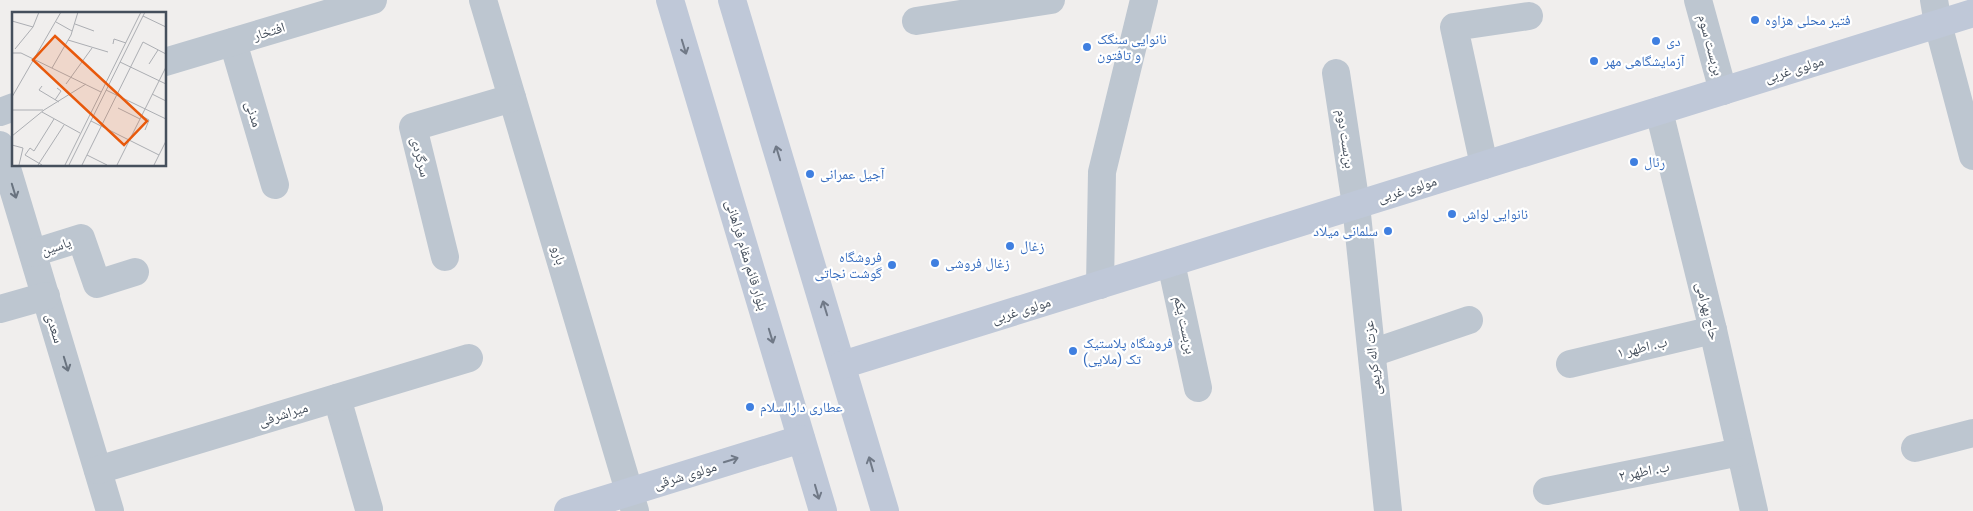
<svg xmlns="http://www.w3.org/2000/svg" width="1973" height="511" viewBox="0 0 1973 511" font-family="Roboto,'Noto Naskh Arabic',sans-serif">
<rect width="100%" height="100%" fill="#f0eeed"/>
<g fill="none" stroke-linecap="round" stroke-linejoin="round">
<g stroke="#bdc6d0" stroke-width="28">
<polyline points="483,0 635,511"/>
<polyline points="1698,0 1723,91"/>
<polyline points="1934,0 1938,24 1973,156"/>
<polyline points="916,21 1051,0"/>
<polyline points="233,42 275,185"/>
<polyline points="165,62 373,0"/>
<polyline points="1336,73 1356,205 1388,511"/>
<polyline points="1659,111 1713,330 1754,511"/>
<polyline points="0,112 14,107"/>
<polyline points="0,145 110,511"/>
<polyline points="1484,165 1454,27 1529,16"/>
<polyline points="33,253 81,238 97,284 135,272"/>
<polyline points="445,257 413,127 512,98"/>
<polyline points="1171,263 1198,388"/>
<polyline points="1100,285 1102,172 1144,0"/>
<polyline points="0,309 46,296"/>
<polyline points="1372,353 1469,320"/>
<polyline points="1570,364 1713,330"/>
<polyline points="337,398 369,509"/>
<polyline points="1915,448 1973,433"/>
<polyline points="98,470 469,358"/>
<polyline points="1547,491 1740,452"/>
</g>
<g stroke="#bfc8d8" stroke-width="28">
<polyline points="670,0 823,511"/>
<polyline points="732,0 885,511"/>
<polyline points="842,365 1973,13"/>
<polyline points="568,511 801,439"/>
</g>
</g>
<defs><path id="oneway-shaft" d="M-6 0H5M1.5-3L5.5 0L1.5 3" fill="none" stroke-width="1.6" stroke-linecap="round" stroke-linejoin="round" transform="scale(1.25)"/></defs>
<g stroke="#707987">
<use href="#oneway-shaft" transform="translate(684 47) rotate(73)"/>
<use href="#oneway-shaft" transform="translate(778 153) rotate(-107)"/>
<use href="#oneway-shaft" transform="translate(825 308) rotate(-107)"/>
<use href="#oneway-shaft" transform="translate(771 336) rotate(73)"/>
<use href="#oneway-shaft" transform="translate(731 460) rotate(-17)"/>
<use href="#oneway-shaft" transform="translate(871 464) rotate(-106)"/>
<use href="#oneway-shaft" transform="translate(817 492) rotate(74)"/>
</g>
<g stroke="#69737f">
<use href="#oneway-shaft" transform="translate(14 191) rotate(73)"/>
<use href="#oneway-shaft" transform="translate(66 364) rotate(73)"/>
</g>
<g fill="#3f7fe0" stroke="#fff" stroke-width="2">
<circle cx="1755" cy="20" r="5"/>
<circle cx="1656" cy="41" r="5"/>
<circle cx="1087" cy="47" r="5"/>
<circle cx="1594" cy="61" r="5"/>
<circle cx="1634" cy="162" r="5"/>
<circle cx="810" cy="174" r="5"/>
<circle cx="1452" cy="214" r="5"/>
<circle cx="1388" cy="231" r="5"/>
<circle cx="1010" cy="246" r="5"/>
<circle cx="935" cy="263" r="5"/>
<circle cx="892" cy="265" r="5"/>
<circle cx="1073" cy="351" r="5"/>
<circle cx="750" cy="407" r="5"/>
</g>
<g text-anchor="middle" stroke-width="4.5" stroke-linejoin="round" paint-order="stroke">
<g font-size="14" fill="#366cbe" stroke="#fff" text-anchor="start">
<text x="1765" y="25">فتیر محلی هزاوه</text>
<text x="1097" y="44">نانوایی سنگک<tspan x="1097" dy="16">و تافتون</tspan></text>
<text x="1666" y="46">دی</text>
<text x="1604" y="66">آزمایشگاهی مهر</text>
<text x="1644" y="167">رئال</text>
<text x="820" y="179">آجیل عمرانی</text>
<text x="1462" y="219">نانوایی لواش</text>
<text x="1378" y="236" text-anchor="end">سلمانی میلاد</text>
<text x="1020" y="251">زغال</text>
<text x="882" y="262" text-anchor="end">فروشگاه<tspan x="882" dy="16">گوشت نجاتی</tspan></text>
<text x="945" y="268">زغال فروشی</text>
<text x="1083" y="348">فروشگاه پلاستیک<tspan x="1083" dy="16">تک (ملایی)</tspan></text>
<text x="760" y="412">عطاری دارالسلام</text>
</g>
<g font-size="14" fill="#454f5c" stroke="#fff">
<text transform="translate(269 31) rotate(-17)" y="5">افتخار</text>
<text transform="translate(1711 45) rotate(75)" y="5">بن‌بست سوم</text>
<text transform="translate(1794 69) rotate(-17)" y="5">مولوی غربی</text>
<text transform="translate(254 114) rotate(73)" y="5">مدنی</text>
<text transform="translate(1346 139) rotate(82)" y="5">بن‌بست دوم</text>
<text transform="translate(421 157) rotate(76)" y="5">سرگردی</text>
<text transform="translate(1407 189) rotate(-17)" y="5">مولوی غربی</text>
<text transform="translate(56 246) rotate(-18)" y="5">یاسین</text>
<text transform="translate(559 255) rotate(73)" y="5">بارو</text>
<text transform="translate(747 255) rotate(73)" y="5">بلوار قائم مقام فراهانی</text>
<text transform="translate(1021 310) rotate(-17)" y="5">مولوی غربی</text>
<text transform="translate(1708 311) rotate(76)" y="5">حاج بهرامی</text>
<text transform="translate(1185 325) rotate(78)" y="5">بن‌بست یکم</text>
<text transform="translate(55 328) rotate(73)" y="5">سعدی</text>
<text transform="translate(1642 347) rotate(-13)" y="5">ب. اطهر ۱</text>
<text transform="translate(1372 358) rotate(-96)" y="5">عزت اله کریمی</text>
<text transform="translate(283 414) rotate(-17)" y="5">میراشرفی</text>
<text transform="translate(1644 471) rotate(-11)" y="5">ب. اطهر ۲</text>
<text transform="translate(685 475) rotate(-17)" y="5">مولوی شرقی</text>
</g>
</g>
<g transform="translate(12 12)">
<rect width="154" height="154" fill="#f0eeed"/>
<path fill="none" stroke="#acaeb3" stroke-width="1" d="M131,4l23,11M0,9l21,6M44,10l16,9M63,12l19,7M56,28l40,12M101,32l1,-5 12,4M3,37l18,-22 6,-15M1,41h8l80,39M108,50l46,22M137,52l9,-14M40,56l19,-33 7,-23M54,72l26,-36M30,74l-3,4 20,12M94,78l60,29M140,82l14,7M0,85l49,-85M43,88l6,-9 -4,-3M106,96l22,11M0,98h31M30,100l38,21M130,104l7,4 -4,10M79,109l68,34M0,124l32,-26 42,-26M0,133l11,3 -4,17M13,143l5,-7 4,3 20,-32M13,143l17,10M75,143l20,10M26,153l26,-40M53,153l76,-153M57,153l76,-153M70,153l61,-123 23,12M105,153l49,-98M142,153l12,-24"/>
<path fill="#e8590c" fill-opacity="0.15" stroke="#e8590c" stroke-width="2.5" d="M43,24l92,85 -23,24 -91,-85z"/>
<rect width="154" height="154" fill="none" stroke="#454f5c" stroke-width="2.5"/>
</g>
</svg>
